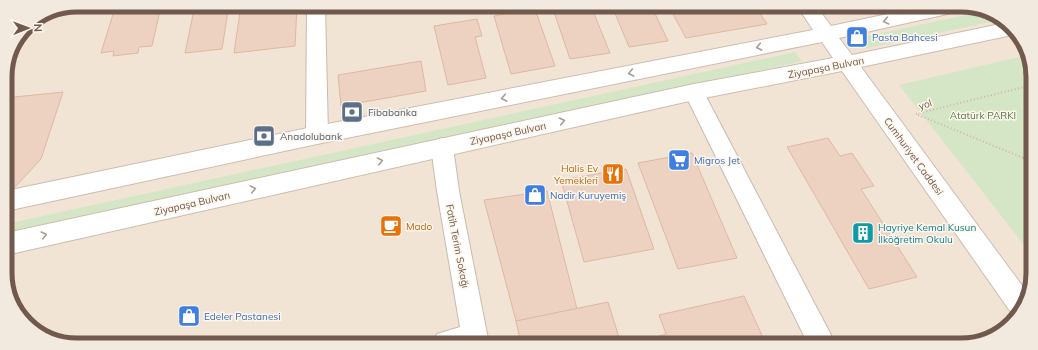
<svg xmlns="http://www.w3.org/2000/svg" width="1038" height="350" viewBox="0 0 1038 350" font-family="Mulish,sans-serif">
<rect width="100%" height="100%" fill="#faf2e6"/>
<polygon fill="#f1e4d5" points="77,5 980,8 1015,29 1032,63 1030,292 1005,330 965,345 58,342 23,321 6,287 5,73 26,26 50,10"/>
<g fill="#d4e6c6">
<polygon points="985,11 1000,20 867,48 858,38"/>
<polygon points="795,52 802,61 6,239 6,224"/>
<polygon points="1028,55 1032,63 1031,254 899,85"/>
</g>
<g fill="#edd1c1" stroke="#deb8a3">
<polygon points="152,5 151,8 161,6 152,46 139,47 138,53 113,56 114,51 101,53 114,11 126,10 128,6"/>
<polygon points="195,5 229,5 222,49 185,53"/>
<polygon points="241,5 297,6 295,46 234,53"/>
<polygon points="552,6 591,6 610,53 570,59"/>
<polygon points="612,6 652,7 668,41 629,47"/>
<polygon points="669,7 675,7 676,9 690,7 756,7 767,24 686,38"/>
<polygon points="535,9 555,66 511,74 494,16"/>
<polygon points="477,19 482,36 475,37 486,78 448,85 434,26"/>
<polygon points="421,61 426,91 341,106 338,75"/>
<polygon points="63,92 41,159 14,188 6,189 5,98"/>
<polygon points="828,138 840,156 852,153 874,186 861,189 917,277 869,289 787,147"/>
<polygon points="692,153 737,258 678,269 638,163"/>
<polygon points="626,169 654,249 584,262 561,180"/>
<polygon points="547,191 577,309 516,321 484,200"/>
<polygon points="744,296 766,344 661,344 659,336 666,334 659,315"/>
<polygon points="608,302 621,344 521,344 516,321"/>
</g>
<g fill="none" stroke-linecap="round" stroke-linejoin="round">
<g stroke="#cbbaad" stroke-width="2">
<g id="street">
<polygon points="307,6 325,6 328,135 324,141 317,144 310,141 306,135"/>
<polygon points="694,84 701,87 831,335 835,345 808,344 684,92 687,87"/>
<polygon points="442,138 450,141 453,147 459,191 489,344 433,343 437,334 460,327 437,191 431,147 434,141"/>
</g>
</g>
<g stroke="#cfbcae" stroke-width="2">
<polygon id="secondary" points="798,7 817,7 831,26 921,7 961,7 958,11 952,13 839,38 852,55 1005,23 1015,29 1017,33 1012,35 861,67 1029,295 1015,315 1012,314 842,71 694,100 6,255 6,233 694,84 833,58 822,42 317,144 6,211 6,191 317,126 813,30"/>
</g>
<polyline stroke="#d1b5a4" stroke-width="2" stroke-dasharray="1 2.5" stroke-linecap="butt" points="1026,159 916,114 1032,85"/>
<polyline stroke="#d1b5a4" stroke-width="2.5" stroke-dasharray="1 3" stroke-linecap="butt" points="1023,158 1031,161"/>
<use href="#street" fill="#fff" fill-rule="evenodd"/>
<use href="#secondary" fill="#fff" fill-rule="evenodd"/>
</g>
<defs><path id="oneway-chevron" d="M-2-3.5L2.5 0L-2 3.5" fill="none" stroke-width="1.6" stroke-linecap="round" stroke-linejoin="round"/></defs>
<g stroke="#aa9b94">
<use href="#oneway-chevron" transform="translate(886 21) rotate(168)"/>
<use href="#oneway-chevron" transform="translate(759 47) rotate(169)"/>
<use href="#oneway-chevron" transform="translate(631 73) rotate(169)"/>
<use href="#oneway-chevron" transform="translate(504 98) rotate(169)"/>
<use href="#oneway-chevron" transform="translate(562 121) rotate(-12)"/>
<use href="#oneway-chevron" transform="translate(380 161) rotate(-12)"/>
<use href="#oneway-chevron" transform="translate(253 189) rotate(-13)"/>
<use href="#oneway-chevron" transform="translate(44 235) rotate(-13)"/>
</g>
<defs>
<g id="shop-square" transform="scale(1.15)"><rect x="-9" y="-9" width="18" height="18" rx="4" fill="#3f7fe0" stroke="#fdf6ec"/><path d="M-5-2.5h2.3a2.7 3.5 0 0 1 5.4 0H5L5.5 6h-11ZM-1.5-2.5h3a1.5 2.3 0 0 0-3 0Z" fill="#fff"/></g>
<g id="bank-square" transform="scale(1.15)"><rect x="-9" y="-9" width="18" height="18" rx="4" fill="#5c6f8a" stroke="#fdf6ec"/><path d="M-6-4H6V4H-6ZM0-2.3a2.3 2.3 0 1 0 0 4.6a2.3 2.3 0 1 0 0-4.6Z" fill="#fff"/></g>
<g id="supermarket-square" transform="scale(1.15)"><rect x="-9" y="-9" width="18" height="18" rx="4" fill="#3f7fe0" stroke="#fdf6ec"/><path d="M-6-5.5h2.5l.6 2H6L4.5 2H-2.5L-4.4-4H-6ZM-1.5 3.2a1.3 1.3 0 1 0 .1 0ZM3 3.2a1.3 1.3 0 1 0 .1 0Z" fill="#fff"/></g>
<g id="restaurant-square" transform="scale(1.15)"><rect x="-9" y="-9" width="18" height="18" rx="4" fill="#e8710a" stroke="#fdf6ec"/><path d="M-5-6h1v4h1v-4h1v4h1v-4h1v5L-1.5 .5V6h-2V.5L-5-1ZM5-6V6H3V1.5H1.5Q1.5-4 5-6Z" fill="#fff"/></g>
<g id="cafe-square" transform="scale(1.15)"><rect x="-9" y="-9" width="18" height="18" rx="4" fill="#e8710a" stroke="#fdf6ec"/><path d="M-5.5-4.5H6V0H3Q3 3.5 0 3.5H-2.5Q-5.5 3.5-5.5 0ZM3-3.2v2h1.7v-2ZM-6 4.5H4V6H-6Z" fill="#fff"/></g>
<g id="building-square" transform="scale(1.15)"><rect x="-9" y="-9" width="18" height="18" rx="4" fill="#0f9aa8" stroke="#fdf6ec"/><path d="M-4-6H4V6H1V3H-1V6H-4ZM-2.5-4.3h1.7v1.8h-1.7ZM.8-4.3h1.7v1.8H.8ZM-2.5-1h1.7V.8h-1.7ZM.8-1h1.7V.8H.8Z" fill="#fff"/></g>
</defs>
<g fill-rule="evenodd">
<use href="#shop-square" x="857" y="37"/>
<use href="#bank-square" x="352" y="112"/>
<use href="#bank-square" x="264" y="136"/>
<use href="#supermarket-square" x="679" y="160"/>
<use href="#restaurant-square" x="613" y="174"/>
<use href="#shop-square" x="535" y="195"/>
<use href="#cafe-square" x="391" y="226"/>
<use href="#building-square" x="863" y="233"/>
<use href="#shop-square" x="189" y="316"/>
</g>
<g text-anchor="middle" stroke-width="3" stroke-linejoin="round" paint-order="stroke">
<g font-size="10" fill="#366cbe" stroke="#fdf6ec" text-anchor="start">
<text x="872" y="41">Pasta Bahcesi</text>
<text x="694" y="164">Migros Jet</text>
<text x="550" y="199">Nadir Kuruyemiş</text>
<text x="204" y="320">Edeler Pastanesi</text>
</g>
<g font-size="10" fill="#71594d" stroke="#fdf6ec">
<text transform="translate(826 67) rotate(-11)" y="4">Ziyapaşa Bulvarı</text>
<text transform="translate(925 104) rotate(-18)" y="4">yol</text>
<text transform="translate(508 133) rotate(-12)" y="4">Ziyapaşa Bulvarı</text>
<text transform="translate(914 156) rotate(54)" y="4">Cumhuriyet Caddesi</text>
<text transform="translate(192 203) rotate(-13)" y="4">Ziyapaşa Bulvarı</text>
<text transform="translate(458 246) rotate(79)" y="4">Fatih Terim Sokağı</text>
</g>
<g font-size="10" fill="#4e5e75" stroke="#fdf6ec" text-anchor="start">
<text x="368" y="116">Fibabanka</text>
<text x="280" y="140">Anadolubank</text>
</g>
<g font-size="10" fill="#557647" stroke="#fdf6ec">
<text x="983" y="119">Atatürk PARKI</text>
</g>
<g font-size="10" fill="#c56008" stroke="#fdf6ec" text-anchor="end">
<text x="598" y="172">Halis Ev<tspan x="598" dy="12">Yemekleri</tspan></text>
<text x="406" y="230" text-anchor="start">Mado</text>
</g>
<g font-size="10" fill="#0d838f" stroke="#fdf6ec" text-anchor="start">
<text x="878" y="231">Hayriye Kemal Kusun<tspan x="878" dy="12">İlköğretim Okulu</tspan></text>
</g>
</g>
<path d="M0 0H1038V350H0ZM77 12H961A65 65 0 0 1 1026 77V273A65 65 0 0 1 961 338H77A65 65 0 0 1 12 273V77A65 65 0 0 1 77 12Z" fill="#f2e9df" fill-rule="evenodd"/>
<path fill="none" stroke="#71594d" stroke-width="5" d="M77 12H961A65 65 0 0 1 1026 77V273A65 65 0 0 1 961 338H77A65 65 0 0 1 12 273V77A65 65 0 0 1 77 12Z"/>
<g transform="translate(28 28) rotate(89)" stroke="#fdf6ec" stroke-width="3" paint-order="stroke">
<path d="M0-3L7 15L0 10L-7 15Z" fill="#71594d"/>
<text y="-6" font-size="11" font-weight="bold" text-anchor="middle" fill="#71594d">N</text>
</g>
</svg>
